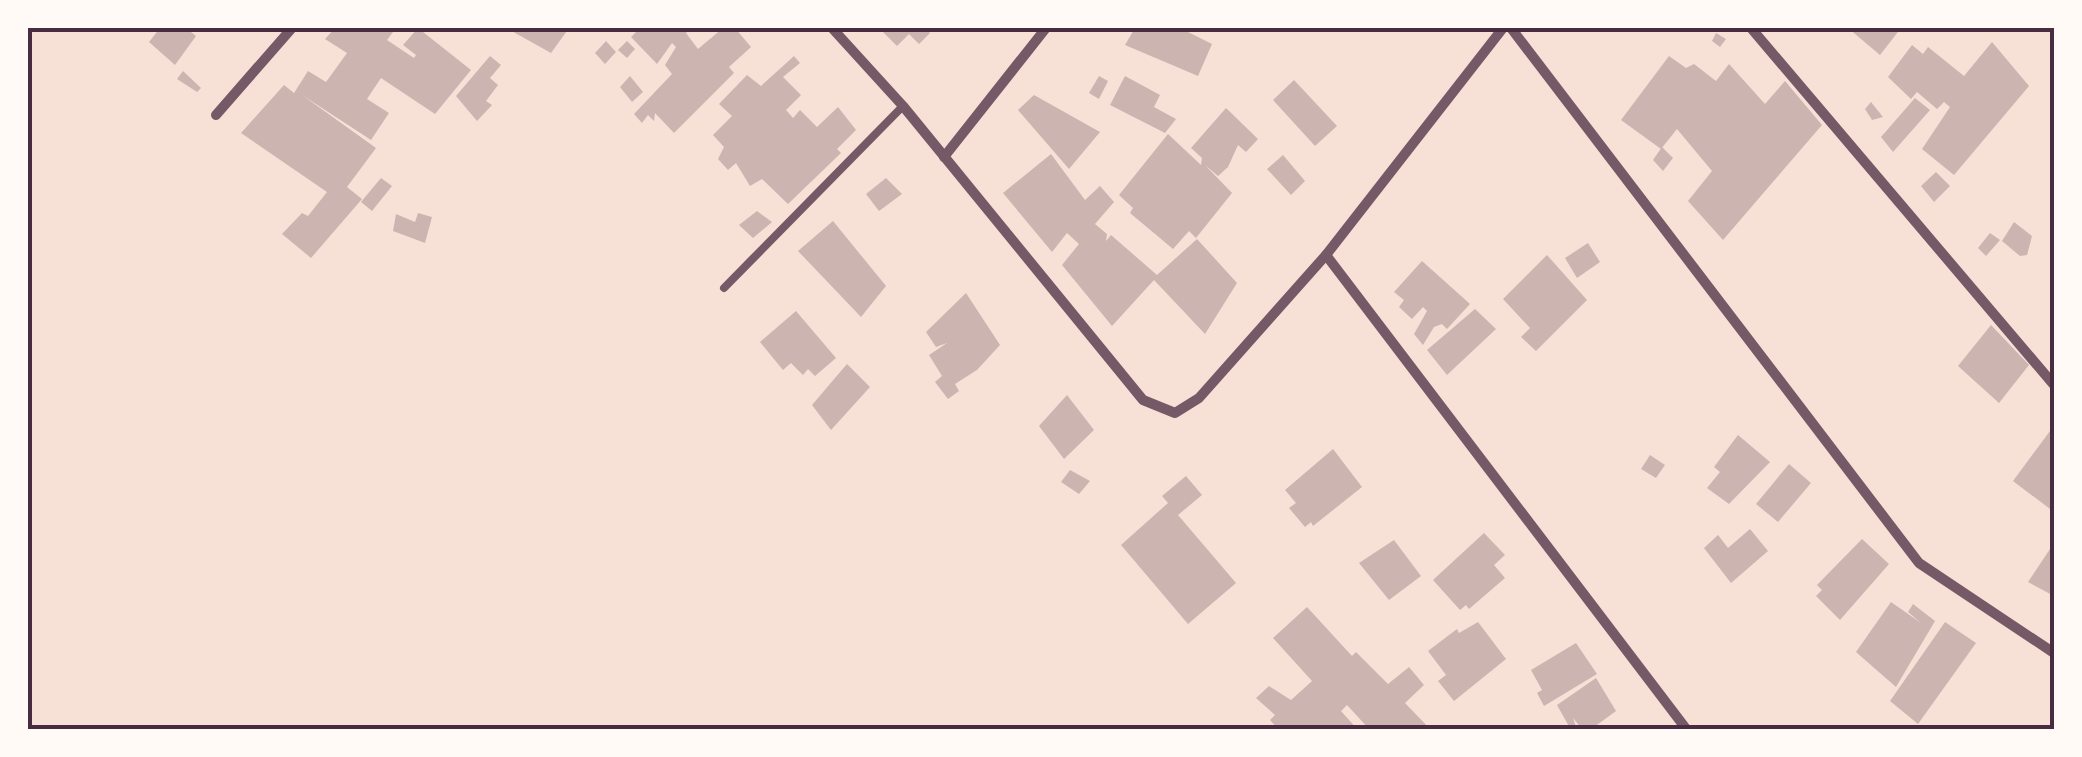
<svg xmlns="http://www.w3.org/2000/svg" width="2082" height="757" viewBox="0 0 2082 757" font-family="Quicksand,sans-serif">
<rect width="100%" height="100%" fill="#f7e1d7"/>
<g fill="#ccb4b1">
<polygon points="160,28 194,28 191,32 196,36 175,65 149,42"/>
<polygon points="335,28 396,28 387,40 414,58 416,55 403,45 418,28 471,70 435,114 381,78 367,99 389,113 371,140 302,95 376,148 347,187 362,199 311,258 282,234 302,213 308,216 327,192 241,133 284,85 294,93 308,71 326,82 347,53 325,39"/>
<polygon points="506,28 569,28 551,53"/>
<polygon points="640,28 692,28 686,33 698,49 723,28 735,28 751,47 729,67 734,73 674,133 655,113 654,121 648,115 642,123 634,114 672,74 665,65 676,47 672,43 657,64 631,37"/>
<polygon points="879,28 925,28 930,33 919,44 909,34 897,46"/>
<polygon points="1135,28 1180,28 1212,44 1198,76 1125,45"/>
<polygon points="1848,28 1901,28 1880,55"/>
<polygon points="1716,33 1726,39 1720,47 1712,41"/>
<polygon points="606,41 616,52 605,64 595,53"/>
<polygon points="627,41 635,49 627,58 618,50"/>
<polygon points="1992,42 2029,86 1954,175 1922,149 1950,107 1944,102 1937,109 1917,92 1911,99 1888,77 1912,45 1923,54 1928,47 1964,76"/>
<polygon points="490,56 501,65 490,78 498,85 486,101 492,105 477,121 456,96"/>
<polygon points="794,56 800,63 783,77 801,95 786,110 793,118 800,110 817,127 838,107 856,130 837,149 841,153 788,204 762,179 750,186 736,163 728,170 718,159 724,147 713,135 732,116 719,104 747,75 761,86"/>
<polygon points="1669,56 1686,68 1694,64 1716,81 1729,64 1765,104 1785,81 1822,125 1723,240 1688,201 1712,171 1677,129 1661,149 1621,120"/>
<polygon points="183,71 201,88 197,92 177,79"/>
<polygon points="630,76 643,92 632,102 620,87"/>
<polygon points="1099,76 1108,81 1099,99 1089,93"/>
<polygon points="1125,76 1160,95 1154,107 1176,119 1165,133 1110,105"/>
<polygon points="1294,80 1337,126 1315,146 1273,100"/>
<polygon points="1034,95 1100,132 1069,169 1018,110"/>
<polygon points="1915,98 1930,110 1893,152 1881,137"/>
<polygon points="1871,102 1883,117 1872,120 1865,109"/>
<polygon points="1226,108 1258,139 1246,152 1238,145 1228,167 1218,176 1205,165 1232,193 1196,238 1189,231 1173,249 1130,213 1133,208 1119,195 1168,134 1201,165 1202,158 1191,148"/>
<polygon points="1662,147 1673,158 1663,171 1653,160"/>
<polygon points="1051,154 1085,200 1100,186 1114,202 1095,224 1107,234 1106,241 1111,235 1157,275 1197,239 1237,283 1205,334 1154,280 1112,326 1062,265 1079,244 1067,233 1052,252 1003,193"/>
<polygon points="1283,155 1305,181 1291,195 1267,169"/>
<polygon points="1936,172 1950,186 1934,202 1921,186"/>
<polygon points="381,178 392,186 372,211 361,202"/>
<polygon points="886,178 902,194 879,211 866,194"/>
<polygon points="757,211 772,222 753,238 739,225"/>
<polygon points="418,213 432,217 425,243 393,231 396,214 415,222"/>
<polygon points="833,221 886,286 861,317 798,251"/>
<polygon points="2014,222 2032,236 2027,255 2020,256 2002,241"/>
<polygon points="1990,233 2000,240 1986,256 1978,248"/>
<polygon points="1588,243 1600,262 1577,278 1565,258"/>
<polygon points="1547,255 1587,300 1536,351 1521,337 1530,328 1503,299"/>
<polygon points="1422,261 1470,304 1447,329 1442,324 1434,327 1423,345 1414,334 1427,311 1423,307 1412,319 1399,307 1404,300 1394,292"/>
<polygon points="966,293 1000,345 977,370 955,384 959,391 948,399 935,382 942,376 929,355 947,343 936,347 926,332"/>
<polygon points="1475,309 1496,329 1447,375 1427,350"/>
<polygon points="796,311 836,358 815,376 808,369 803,375 791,363 783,370 760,342"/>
<polygon points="1991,325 2029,365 1999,403 1958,366"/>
<polygon points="847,364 870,387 831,430 812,405"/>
<polygon points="1067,395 1094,430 1064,459 1039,426"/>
<polygon points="2050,431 2054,435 2054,512 2013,481"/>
<polygon points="1738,435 1770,462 1729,504 1707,488 1720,472 1714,467"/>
<polygon points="1333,449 1362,487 1313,526 1311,522 1305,527 1289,508 1296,503 1285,490"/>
<polygon points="1650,455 1665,465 1656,478 1641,469"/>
<polygon points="1789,464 1811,483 1778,522 1756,504"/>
<polygon points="1070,470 1090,481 1079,494 1061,482"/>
<polygon points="1186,476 1202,495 1178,515 1236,583 1188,624 1121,545 1168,503 1162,496"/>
<polygon points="1750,529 1768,551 1731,583 1704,548 1718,535 1728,548"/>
<polygon points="1484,533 1505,555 1494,565 1505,578 1469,609 1466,605 1460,610 1433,580"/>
<polygon points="1862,539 1889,564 1840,620 1816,596 1822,590 1817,585"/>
<polygon points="1394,540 1421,576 1389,600 1359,563"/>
<polygon points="2054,543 2054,596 2028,582"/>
<polygon points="1891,602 1921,623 1908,612 1913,604 1935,621 1896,687 1856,652"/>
<polygon points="1307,607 1352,656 1356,652 1388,684 1409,667 1424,685 1405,703 1431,730 1370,730 1347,705 1341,711 1358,730 1279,730 1270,720 1275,715 1256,698 1269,686 1291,700 1312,681 1273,638"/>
<polygon points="1478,622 1506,659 1454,701 1438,681 1446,675 1428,651 1457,629 1459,633"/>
<polygon points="1945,622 1976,643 1918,724 1890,701"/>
<polygon points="1576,643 1597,674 1544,706 1537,693 1542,690 1531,670"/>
<polygon points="1596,678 1616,711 1590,730 1583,730 1573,718 1577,730 1571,730 1557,705"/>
</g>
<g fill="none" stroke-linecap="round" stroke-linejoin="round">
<polyline stroke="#755966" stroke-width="8" points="724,288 903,106"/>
<g stroke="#755966" stroke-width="10">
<polyline points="832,28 903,106 1143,400 1175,413 1199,398 1326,255 1503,28"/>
<polyline points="1511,28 1919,563 2054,653"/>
<polyline points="1751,28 2054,385"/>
<polyline points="216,115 292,28"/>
<polyline points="944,157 1046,28"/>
<polyline points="1326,255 1687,730"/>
</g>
</g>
<rect width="2082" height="757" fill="none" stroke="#fffaf5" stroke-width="60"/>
<rect x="30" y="30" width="2022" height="697" fill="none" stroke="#4a2c40" stroke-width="4"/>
</svg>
